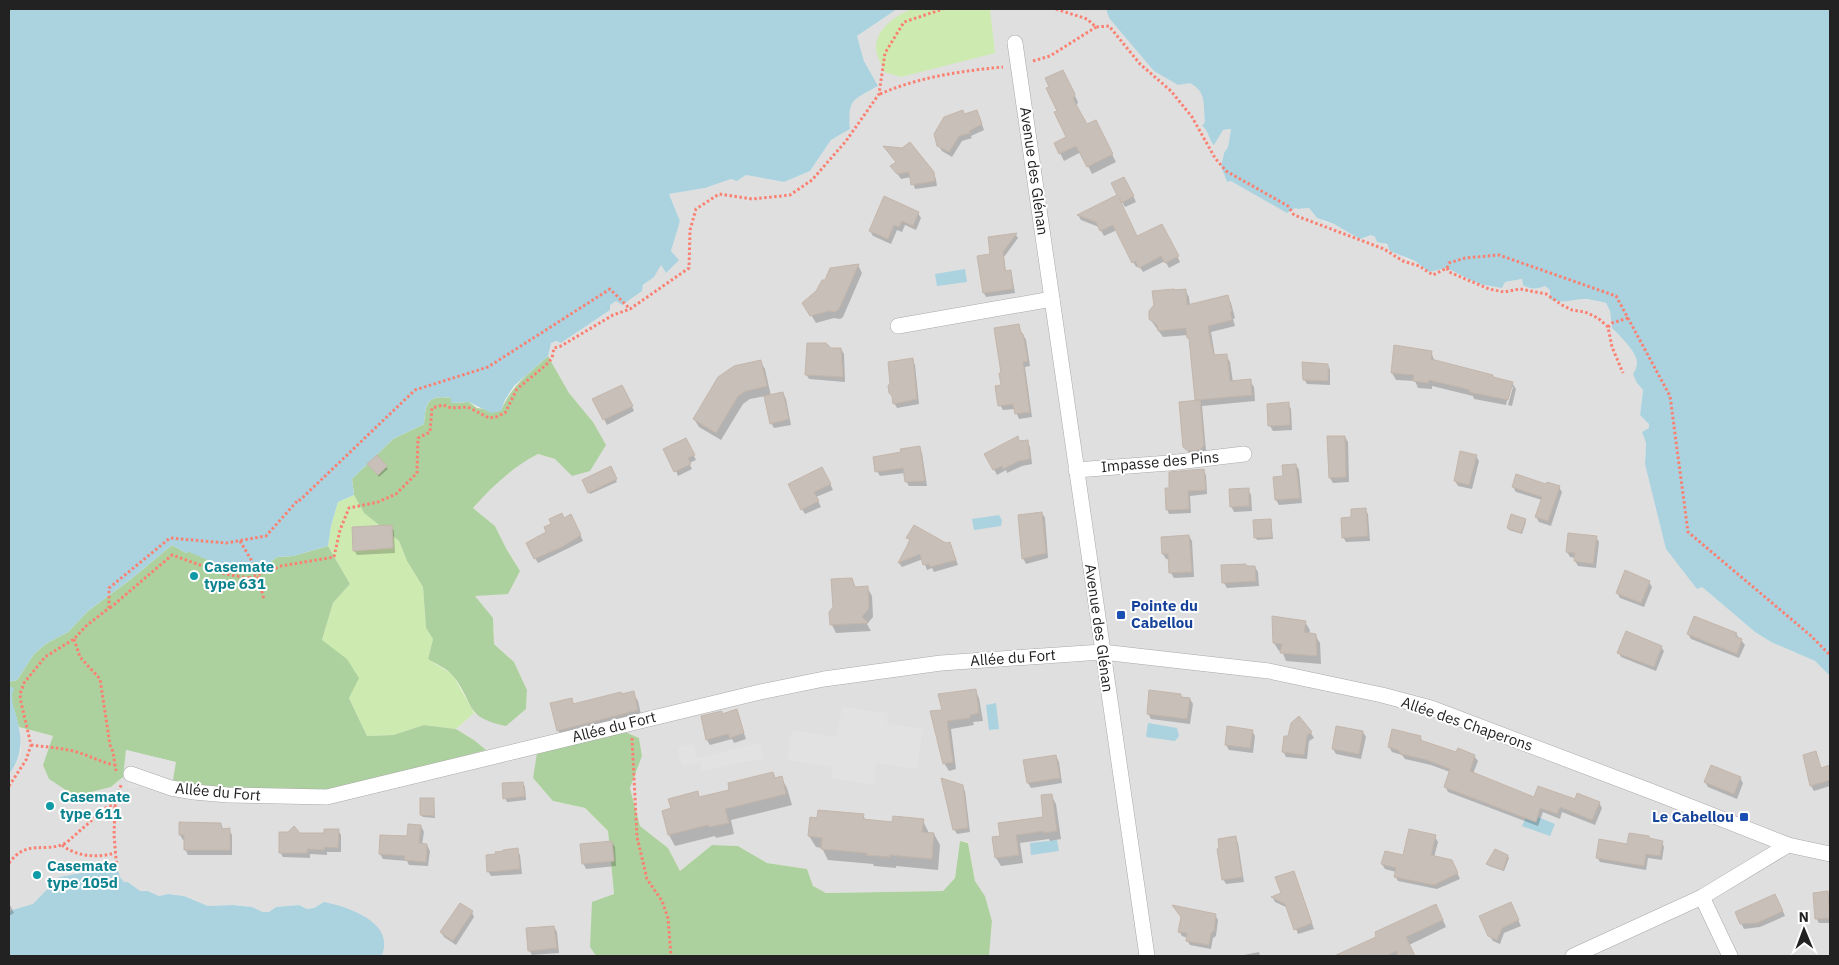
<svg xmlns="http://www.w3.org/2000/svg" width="1839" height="965" viewBox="0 0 1839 965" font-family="'IBM Plex Sans',sans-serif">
<rect width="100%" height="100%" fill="#f2efe9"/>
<polygon fill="#e0dfdf" points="897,9 1106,9 1109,18 1198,87 1204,97 1205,122 1211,141 1214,144 1223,130 1231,129 1228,147 1224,153 1221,165 1227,182 1231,180 1298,209 1309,208 1314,215 1325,222 1334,224 1360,239 1371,235 1407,259 1415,261 1429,272 1447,268 1473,282 1505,282 1522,279 1545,286 1550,290 1557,302 1581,299 1594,300 1606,303 1610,311 1612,328 1625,341 1637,357 1637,383 1643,390 1640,415 1649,424 1649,428 1642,432 1646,443 1645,464 1702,587 1755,632 1771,642 1815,661 1830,676 1830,956 989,956 992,921 985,896 975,881 968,842 960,841 955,878 943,891 826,893 813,886 807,869 767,863 738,846 712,845 680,871 668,848 640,826 630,788 642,756 639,738 621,730 553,801 585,808 608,831 614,894 590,947 596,956 383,956 324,902 314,908 307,909 299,905 276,907 269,912 263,912 252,907 233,905 208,906 184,896 168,894 159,896 148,891 140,891 128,882 124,882 120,877 118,870 103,863 81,873 59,877 33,905 9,911 9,774 16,764 21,750 19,727 53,736 99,790 111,787 123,777 126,750 485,750 474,740 456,729 474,713 492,722 526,709 527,690 514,662 494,644 493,619 475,596 520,571 507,550 495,526 473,508 489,489 523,462 538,454 555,459 593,422 569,393 548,356 550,344 554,341 561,343 610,310 609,305 612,302 616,300 622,305 653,277 661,265 666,273 678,260 671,251 680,221 669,194 705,188 731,179 737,181 746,175 784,182 810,171 831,140 850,129 848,112 853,100 878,86 864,61 857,36"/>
<g fill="#cdebb0">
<path d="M912,9h78l5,44 -94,24 -17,-5c-2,-7 -8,-17 -8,-24 0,-19 20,-33 36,-39z"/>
<polygon points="354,495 364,513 399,541 407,561 423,587 426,628 433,639 428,659 453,675 474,713 456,729 424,725 393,735 367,736 322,640 333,603 350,584 328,546 331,526 338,502"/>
</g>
<g fill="#add19e">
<path d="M548,356l21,37 24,29 13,23 -16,26 -18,5 -17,-17 -17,-5c-25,13 -46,32 -65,54l22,18 12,24 13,21 -12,23 -33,2 18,22 1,26 20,18 13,28 -1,19 -20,17c-42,-9 -31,-21 -52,-49 -6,-8 -18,-13 -26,-18l5,-20 -7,-11 -3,-41 -16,-26 -8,-20 -35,-28 -10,-18 -2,-16 41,-40 31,-15c2,-22 3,-29 28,-26v5l17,-1 8,6 24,3c10,-25 27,-37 47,-55z"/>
<polygon points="172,545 186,553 189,551 229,569 247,571 268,564 277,557 293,556 328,546 350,584 333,603 322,640 347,659 359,678 349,698 367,736 393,735 424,725 456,729 474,740 486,750 337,789 299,791 192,786 173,780 175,762 126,750 123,777 111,787 75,796 49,779 43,765 53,736 19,727 10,696 9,682 17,680 34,654 47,643 68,632 88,611 131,579"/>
<polygon points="621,730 639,738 642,756 630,788 640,826 668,848 680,871 712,845 738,846 767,863 807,869 813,886 826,893 943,891 955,878 960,841 968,843 975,881 985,896 992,921 989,956 596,956 590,947 592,902 614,894 608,831 585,808 553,801 533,778 537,753"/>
</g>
<g fill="#e2e2e2">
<polygon points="842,707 888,713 887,724 923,729 917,769 876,763 873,785 831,778 833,767 787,760 792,730 837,737"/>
<polygon points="760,743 764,758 702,771 700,762 682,766 677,747 694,744 697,758"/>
<polygon points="126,750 176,762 170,796 139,787 128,789"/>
</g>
<g fill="#aad3df">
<path d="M9,9h888l-40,27 7,25 14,25c-24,14 -31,12 -28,43l-19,11 -21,31 -26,11 -38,-7 -9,6 -6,-2 -26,9 -36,6 11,27 -9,30 8,9 -13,13 -5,-8 -7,12 -11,8 -1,6 -20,14 -6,-4 -6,4v5l-49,33 -5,-2 -5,2 -3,13 -34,30 -9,14 -4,11 -10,2 -22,-11 -18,1v-5c-24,-3 -25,4 -27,26l-31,15 -41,40 2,16 -16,7 -7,24 -3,20 -35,10 -16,1 -9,7 -21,7 -18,-2 -40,-17 -3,1 -14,-8 -41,34 -43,32 -20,21 -21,11 -13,11 -17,26 -8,2z"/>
<path d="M1106,9h724v667l-15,-15 -44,-19 -16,-10 -53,-45 -5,2 -31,-40 -21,-85 1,-21 -4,-11 7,-4v-4l-9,-9 3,-25 -6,-7 -4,-9c2,-3 4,-7 4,-11 1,-10 -18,-28 -25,-35l-2,-17 -4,-8c-8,-2 -16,-4 -24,-4 -12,1 -21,5 -32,0v-9l-5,-4c-8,3 -14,4 -22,-1l-1,-6 -17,3 -3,6 -23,-4 -2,-2h-3l-27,-14 -18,4 -14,-11 -25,-10 -3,-7 -10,-2 -2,-5 -4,-2 -11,4 -26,-15 -17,-6 -8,-10 -11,1 -3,-1 -8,5 -56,-32 -4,1 -6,-16 3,-13 4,-6 3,-18 -8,1 -9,15c-6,-6 -5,-15 -12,-19l3,-4c-2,-17 2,-30 -15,-39l-12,2 -24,-14 -45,-53z"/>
<polygon points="965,269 967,282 937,286 935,274"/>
<polygon points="999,515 1002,520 1001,526 974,530 972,519"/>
<path d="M9,686l5,2c-4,10 -1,17 2,27 6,22 8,40 -7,59z"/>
<polygon points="996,703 999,729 989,730 986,705"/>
<polygon points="1148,723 1177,728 1179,736 1175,741 1146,737"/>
<polygon points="1528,813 1555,824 1550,836 1522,826"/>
<polygon points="1057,840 1059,851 1031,855 1030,843"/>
<path d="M103,863l15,7 2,7 4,5h4l12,9h8l11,5 9,-2 16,2 24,10 25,-1 19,2 11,5h6l7,-5 23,-2 8,4 7,-1 10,-6c24,5 71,20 58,53l1,1h-374v-45l24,-7 26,-27 22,-4 2,-5z"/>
</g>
<g fill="#0003">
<polygon points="1066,78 1078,102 1076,107 1087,126 1099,129 1116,162 1092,174 1081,152 1064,161 1055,143 1068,137 1059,111"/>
<polygon points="977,111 984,130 971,136 972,138 962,141 952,157 942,151 938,145 964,115"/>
<polygon points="892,166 933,173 936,179 937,186 915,189 911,177 901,179"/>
<polygon points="1127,183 1136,202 1125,207 1122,202 1120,203 1137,238 1165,230 1180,262 1169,268 1165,261 1143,272 1139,266 1136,267 1117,230 1104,236 1099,227 1081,220 1078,215 1119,195"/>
<polygon points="918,213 921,218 916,230 905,225 902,232 897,230 891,244 873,236 870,231"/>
<polygon points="1016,235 1018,238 1004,257 1006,272 1010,271 1012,276 1015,293 986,297 984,293 992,255 989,238"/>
<polygon points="858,265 862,273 843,317 840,319 834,318 816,323 804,303 817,292 826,281"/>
<polygon points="1185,290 1189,297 1190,306 1227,296 1231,303 1235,318 1233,319 1235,326 1211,332 1215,356 1226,355 1230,362 1233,382 1250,381 1254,387 1255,401 1202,406 1206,451 1203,455 1192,456 1184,447 1197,402 1190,341 1188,335 1163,337 1150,319"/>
<polygon points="1018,326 1026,340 1030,366 1025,367 1032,417 1019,419 1015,409 1003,410 1000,405 1002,374"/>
<polygon points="831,349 841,349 844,354 845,382 809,379 806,374"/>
<polygon points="1431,352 1435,362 1492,376 1494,378 1512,383 1516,389 1512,406 1508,405 1513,387 1510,387 1506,405 1474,399 1473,396 1432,386 1432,389 1418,388 1415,381 1396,380 1392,373"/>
<polygon points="912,359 915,365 919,404 897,408 894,403"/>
<polygon points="760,361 765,369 771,396 783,393 786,399 791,425 774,428 771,423 765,396 750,399 743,404 721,440 699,427 694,419"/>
<polygon points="1328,365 1330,370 1330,385 1307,384 1304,379"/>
<polygon points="625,391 634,411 607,425 594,399"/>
<polygon points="1288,404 1291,409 1292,430 1273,431 1270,426"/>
<polygon points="1345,437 1348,442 1349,482 1333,483 1330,478"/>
<polygon points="1018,438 1020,443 1027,442 1030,447 1032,464 1022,466 1007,473 1006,470 997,475 986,454"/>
<polygon points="688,444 696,460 689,463 692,469 678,476 676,471"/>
<polygon points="919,447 922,453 927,486 909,486 906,481 905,473 880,476 877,471 902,454"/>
<polygon points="1476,456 1479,461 1472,489 1458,486 1455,481"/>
<polygon points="376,457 388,469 379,477 370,466"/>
<polygon points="1296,465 1299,470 1302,503 1279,505 1276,500 1284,477"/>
<polygon points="610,468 617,482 590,494 584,480"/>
<polygon points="1203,470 1206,475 1207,494 1190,496 1191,513 1169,514 1167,509"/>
<polygon points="825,473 833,490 816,497 821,507 805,514 802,509"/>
<polygon points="1513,487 1559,487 1562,492 1551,526 1539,522 1536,517 1542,500 1516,492"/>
<polygon points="1248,489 1251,495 1252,511 1234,512 1231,506"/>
<polygon points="1365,509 1368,514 1370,541 1346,542 1343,537 1353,519"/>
<polygon points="1042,513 1045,518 1048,558 1026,564 1023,558"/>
<polygon points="564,519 574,521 583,541 538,563 535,558 548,533"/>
<polygon points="1271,520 1273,539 1257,540 1256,538"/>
<polygon points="1525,520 1526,522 1522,534 1509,530 1508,528"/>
<polygon points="391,526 394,531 395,553 357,555 354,550"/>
<polygon points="1189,536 1192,541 1194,577 1174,578 1171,573 1170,559 1166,559 1163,554 1162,538"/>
<polygon points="1596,537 1599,542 1596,568 1578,566 1575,561 1576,558 1570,557 1567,552"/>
<polygon points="908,538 946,544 950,543 958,565 934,572 932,568 927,570 923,559 902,567 899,563 908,546 910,541"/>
<polygon points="1223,567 1255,567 1258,572 1259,586 1227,588 1224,583"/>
<polygon points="851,579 856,588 867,587 872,596 873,617 867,624 871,631 836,633 832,625"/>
<polygon points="1649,582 1652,587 1644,607 1620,598 1617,593"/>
<polygon points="1305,622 1310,630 1309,634 1315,635 1320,643 1321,664 1286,661 1282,651 1279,651 1274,643"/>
<polygon points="1688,634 1736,634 1745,645 1739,658 1691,639"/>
<polygon points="1661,647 1664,651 1656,671 1621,657 1619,653"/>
<polygon points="975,690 979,698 983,721 973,722 974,725 951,729 956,769 949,771 944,763 943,711"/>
<polygon points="633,693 638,701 642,719 563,739 558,730 571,699 575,705"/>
<polygon points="1181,695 1182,698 1190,699 1193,704 1190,724 1151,719 1148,713"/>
<polygon points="736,710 746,739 734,743 732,739 710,745 707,740"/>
<polygon points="1252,731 1255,736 1253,753 1229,750 1226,745"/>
<polygon points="1363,732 1366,737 1361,759 1336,754 1333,749"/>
<polygon points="1311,733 1314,738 1309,741 1307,759 1286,757 1283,751 1285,737"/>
<polygon points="1420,737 1423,742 1457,753 1474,756 1478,761 1473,774 1534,798 1599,803 1602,808 1595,825 1562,812 1560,819 1543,812 1538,826 1448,792 1445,786 1450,772 1431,765 1405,759 1402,755 1392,752 1389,747"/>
<polygon points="1815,752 1821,769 1830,767 1830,786 1814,791 1811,786 1805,756"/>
<polygon points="1056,756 1059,762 1062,783 1031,788 1028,783"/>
<polygon points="773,773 776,779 781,777 787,788 792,805 731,820 734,834 716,838 715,836 675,846 669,835 663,812 672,809 697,793 700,798 731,790"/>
<polygon points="1740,778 1743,783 1737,799 1708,787 1705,782"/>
<polygon points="523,783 525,787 526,800 507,802 505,798"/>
<polygon points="962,786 965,791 970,832 957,834 954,829"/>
<polygon points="1051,795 1056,804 1061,839 1050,841 1049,839 1020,843 1023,863 1001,866 996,858 993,838 1002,837 1044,818"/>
<polygon points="434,799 435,818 423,817 421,815"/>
<polygon points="863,815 866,821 893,824 923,821 929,833 934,834 940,845 938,870 896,866 896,868 874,866 873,864 828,860 822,848 816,847 809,836"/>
<polygon points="220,824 224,830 229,830 232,835 232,855 188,855 185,849 185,840 183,840 180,835"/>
<polygon points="421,826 424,832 422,845 427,845 430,851 428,866 409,865 407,861 383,859 380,854 408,837"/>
<polygon points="338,830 341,835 341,852 327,852 327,855 310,854 310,858 283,857 280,852 288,834 325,834"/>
<polygon points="1435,837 1438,842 1434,857 1454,866 1460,879 1437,889 1398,881 1395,876 1396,872 1385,869 1382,864 1404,857"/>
<polygon points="1649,837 1650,840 1662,842 1664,847 1662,860 1648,858 1646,870 1600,862 1597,857"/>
<polygon points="1235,838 1238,843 1244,882 1226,884 1223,879"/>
<polygon points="612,842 615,847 616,866 586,869 583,863"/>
<polygon points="517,850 520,855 522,874 491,876 488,871"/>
<polygon points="1508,856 1509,858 1504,871 1489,866 1488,864"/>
<polygon points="1296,878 1314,929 1298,934 1288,908 1275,902 1273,898 1283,894"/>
<polygon points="1827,893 1830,898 1830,923 1819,923 1816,918"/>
<polygon points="1778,900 1785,916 1760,927 1744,929 1741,923"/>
<polygon points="9,903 14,913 9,916"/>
<polygon points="1513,909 1521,926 1504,933 1500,944 1493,941 1489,935"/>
<polygon points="472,912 474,917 456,945 444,937 441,932"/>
<polygon points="1440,913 1446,927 1409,945 1414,956 1358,956 1354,949"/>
<polygon points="1215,915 1218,920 1216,936 1213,938 1211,949 1190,945 1187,940 1188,938 1182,936 1179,931"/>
<polygon points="554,927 557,932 559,953 532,955 529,950"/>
<polygon points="1259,952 1260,956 1245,956 1244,955"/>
</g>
<g fill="#c7bfb8" stroke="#c4b6ab">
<polygon points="1063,70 1075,94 1073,99 1087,124 1096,120 1113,154 1087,167 1076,146 1059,154 1054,143 1066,137 1054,112 1057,111 1046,88 1049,87 1045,78"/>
<polygon points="963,110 964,114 977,110 982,124 969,131 970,133 959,136 949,152 937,146 934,134 944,117"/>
<polygon points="910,142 934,172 935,181 911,185 909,172 897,174 890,166 896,162 883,146 902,148"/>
<polygon points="1124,177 1134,196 1121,203 1119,198 1137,236 1162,224 1179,256 1165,263 1161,256 1139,268 1135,261 1132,263 1113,225 1100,231 1096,222 1077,215 1117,195 1111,183"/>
<polygon points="884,196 919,212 913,226 902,221 899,227 894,225 888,239 869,231"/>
<polygon points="1017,233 1003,252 1005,271 1011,270 1013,289 983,293 977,256 990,254 988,237"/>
<polygon points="859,264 839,309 835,312 829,311 810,316 802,303 816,291 822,280 825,280 830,268"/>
<polygon points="1174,289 1174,290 1186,289 1187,305 1228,295 1232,312 1230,312 1232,320 1208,326 1210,339 1214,355 1227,354 1230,381 1251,379 1252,395 1195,400 1189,338 1187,338 1186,328 1158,331 1157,325 1149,319 1149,311 1154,305 1152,291"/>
<polygon points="1019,324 1021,334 1023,334 1028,361 1023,362 1030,412 1015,414 1013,404 998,406 995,386 1001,385 999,373 1001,373 994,328"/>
<polygon points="807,343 826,343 831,348 841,348 843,377 805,375"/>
<polygon points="1394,345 1432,351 1431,359 1493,375 1493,377 1513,382 1508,400 1469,392 1470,390 1429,380 1428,383 1413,381 1414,375 1391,373"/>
<polygon points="913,358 917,399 893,404 892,396 889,393 888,386 890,383 888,362"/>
<polygon points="761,360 767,386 746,391 738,396 716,433 693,419 718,377 734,366"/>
<polygon points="1302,362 1328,364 1328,381 1303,380"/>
<polygon points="622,385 633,406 603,420 592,399"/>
<polygon points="783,392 789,419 770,424 764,396"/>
<polygon points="1200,400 1204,445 1200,450 1188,451 1183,447 1179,402"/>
<polygon points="1289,402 1290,425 1268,426 1267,404"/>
<polygon points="1018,436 1019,441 1028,440 1030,459 1019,461 1003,469 1002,466 993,470 984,454"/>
<polygon points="1327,436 1345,436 1346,477 1329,478"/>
<polygon points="686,438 695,455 688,458 691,464 674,472 663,449"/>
<polygon points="920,446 925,481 905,482 903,468 875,472 873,457 901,452 900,449"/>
<polygon points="1460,451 1477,455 1469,485 1454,481"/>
<polygon points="377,455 387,466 378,475 367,464"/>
<polygon points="1296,464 1300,498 1275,500 1273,477 1283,476 1282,465"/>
<polygon points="611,466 617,479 588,493 582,480"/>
<polygon points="822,467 831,484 814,492 819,501 801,510 788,484"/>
<polygon points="1204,469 1206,490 1188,491 1189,509 1166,510 1165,488 1169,488 1169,472"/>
<polygon points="1516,474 1546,484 1547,482 1560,486 1548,521 1535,517 1542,497 1512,487"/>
<polygon points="1249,488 1249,506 1230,507 1229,489"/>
<polygon points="1366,508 1368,536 1342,538 1341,518 1351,517 1351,509"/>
<polygon points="1042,512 1046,553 1022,559 1018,515"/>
<polygon points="562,513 564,518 571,514 581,535 562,547 534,559 526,543 546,532 544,527 551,524 549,519"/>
<polygon points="1511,514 1526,519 1521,533 1507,528"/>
<polygon points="1271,519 1272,537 1254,538 1253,520"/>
<polygon points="392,525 393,548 353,551 352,527"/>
<polygon points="914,525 946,543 950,542 956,560 930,567 929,564 923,565 920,554 898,563 907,546 910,539 906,538"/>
<polygon points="1568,533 1597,536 1593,564 1574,561 1575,553 1566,552"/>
<polygon points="1189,535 1192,572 1169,573 1168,554 1162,554 1161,537"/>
<polygon points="1246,564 1246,566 1255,566 1256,581 1222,583 1221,565"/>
<polygon points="1625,570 1650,581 1641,603 1616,593"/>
<polygon points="852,578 855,587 868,586 869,608 862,617 868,623 830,625 829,612 833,607 831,579"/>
<polygon points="1272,616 1306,621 1304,632 1316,634 1317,656 1280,653 1282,644 1273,643"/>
<polygon points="1694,616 1737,633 1735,636 1742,639 1737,654 1687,634"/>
<polygon points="1626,631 1662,646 1654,667 1617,653"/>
<polygon points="976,689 979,713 970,715 970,718 947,721 953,762 943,764 930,711 942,710 938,694"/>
<polygon points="1149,690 1181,694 1181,697 1190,698 1187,719 1147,714"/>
<polygon points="634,691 638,710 557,731 550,703 572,698 573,704 621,692 622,694"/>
<polygon points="737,709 744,733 730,738 728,734 706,740 701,716 722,711 722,714"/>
<polygon points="1299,716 1312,732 1307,735 1304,755 1282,752 1284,736 1288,736 1291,723"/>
<polygon points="1227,726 1253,730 1250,748 1225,745"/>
<polygon points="1336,726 1363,731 1359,754 1332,749"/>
<polygon points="1392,729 1421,736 1420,740 1456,752 1458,748 1475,755 1470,771 1534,797 1538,786 1575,799 1577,793 1600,802 1592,820 1560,807 1557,814 1540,808 1536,822 1444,787 1450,769 1427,760 1401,754 1398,750 1388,747"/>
<polygon points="1816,751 1821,768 1830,765 1830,780 1810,786 1803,755"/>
<polygon points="1056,755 1060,778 1027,783 1023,760"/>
<polygon points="1711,765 1741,777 1734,794 1704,782"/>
<polygon points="773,772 775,778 782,776 786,794 725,809 729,823 709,827 708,825 668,835 662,811 671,808 668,799 698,791 699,797 729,790 728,783"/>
<polygon points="941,778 963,785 968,828 953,830"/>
<polygon points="523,782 525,796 503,799 502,783"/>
<polygon points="1052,794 1057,831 1044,833 1044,831 1016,835 1019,855 995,858 992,837 1000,836 998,823 1043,817 1041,795"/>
<polygon points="420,798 434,798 434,816 420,815"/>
<polygon points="818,810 864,814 863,819 892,822 893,816 924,819 922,832 934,833 932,859 890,855 890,857 866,855 867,853 821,849 822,838 808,836 810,817 817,818"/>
<polygon points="179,822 221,823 222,829 230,828 230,850 184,850 184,835 179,835"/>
<polygon points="408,824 421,825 419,843 427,844 426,862 404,860 405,856 379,854 380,835 407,836"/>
<polygon points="294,826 300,833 324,833 324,829 339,829 338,848 324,847 324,850 307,849 307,853 279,853 279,832 288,832"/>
<polygon points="1409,829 1436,835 1431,855 1452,860 1458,873 1434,885 1394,877 1396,868 1381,864 1385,851 1403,855"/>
<polygon points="1629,833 1649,836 1649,838 1663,841 1660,856 1646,854 1644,866 1596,858 1599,839 1627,844"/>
<polygon points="1236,836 1242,877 1222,880 1217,849 1219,848 1218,839"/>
<polygon points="612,841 614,861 582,864 580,844"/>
<polygon points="518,848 520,869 487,872 486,855 496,854 495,852 503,851 503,850"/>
<polygon points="1495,849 1508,855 1503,870 1486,864"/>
<polygon points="1294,871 1312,923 1294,930 1285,904 1271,897 1281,893 1275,877"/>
<polygon points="1828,891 1830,918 1815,919 1813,893"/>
<polygon points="1775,894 1783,911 1757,923 1740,924 1735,912"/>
<polygon points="1511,902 1519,920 1502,928 1497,940 1488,936 1479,916"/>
<polygon points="460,903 473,911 453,941 440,932"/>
<polygon points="1436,904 1443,920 1406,937 1415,956 1398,956 1396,951 1386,956 1334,956 1376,937 1375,932"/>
<polygon points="1172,905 1216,914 1214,931 1211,933 1209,945 1186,941 1187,933 1178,932 1181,917"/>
<polygon points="554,926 557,948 528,951 526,928"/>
</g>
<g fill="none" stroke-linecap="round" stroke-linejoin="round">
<g stroke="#a9a9a9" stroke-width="16">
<g id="minor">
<polyline points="1015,43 1147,956"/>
<polyline points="898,326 1052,299"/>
<polyline points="1076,470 1169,463 1244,454"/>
<polyline points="131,774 171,788 194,792 228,795 327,797 760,692 824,679 941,663 1102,652 1269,671 1382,695 1431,708 1653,792 1788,845 1830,854"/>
<polyline points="1702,897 1730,956"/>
<polyline points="1573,956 1702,897 1788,845"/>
</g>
</g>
<g stroke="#fa8072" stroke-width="3" stroke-dasharray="2.5 2.5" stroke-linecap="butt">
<polyline points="1056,9 1087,19 1096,27 1109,26 1140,64 1171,91 1192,117 1215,158 1226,171 1288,206 1294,215 1384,249 1403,261 1419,266 1433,275 1447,268 1449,263 1465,258 1499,255 1616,296 1670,396 1688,532 1810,635 1830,655"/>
<polyline points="1033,61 1050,56 1096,27"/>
<path d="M880,94c39,-17 81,-23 123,-27"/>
<polyline points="1447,268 1449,272 1489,289 1504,292 1520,289 1546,294 1562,305 1572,310 1585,312 1598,318 1608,327 1612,347 1623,373"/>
<polyline points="1608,327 1612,323 1628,318"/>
<polyline points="299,501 415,390 488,367 610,289 630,309"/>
<polyline points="240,541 256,568 264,600"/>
<polyline points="266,572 281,566 334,557 340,530 349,508 378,502 396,494 417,473 418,438 430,432 432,408 443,405 451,408 468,407 489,418 496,417 505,413 517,389 546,365 552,358 554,348 561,346 613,315 630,309 689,268 690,230 696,209 719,194 752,199 790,195 812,180 846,141 879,94 885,53 904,22 943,9"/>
<polyline points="110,608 172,555 225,574 249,578"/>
<polyline points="74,639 80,657 100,679 110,745 113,752 116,771"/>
<polyline points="632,738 637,837 647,879 662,901 668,918 671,956"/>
<path d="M31,745c15,2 31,3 46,7 13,4 24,10 37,13"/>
<polyline points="9,786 26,760 31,745 21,702 20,694 24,683 45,657 74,639 86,626 109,608 109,588 170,538 226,543 266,536 299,499"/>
<polyline points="115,806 114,835 117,870"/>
<path d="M62,845c15,12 36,13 53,8"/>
<path d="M9,863c19,-25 34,-9 57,-20l42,-37h7l6,-21"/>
</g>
<use href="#minor" stroke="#fff" stroke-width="15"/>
<polyline stroke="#fa8072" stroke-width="3" stroke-dasharray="2.5 2.5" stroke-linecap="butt" points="249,578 266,572"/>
</g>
<g fill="#0f9aa8" stroke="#fff" stroke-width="2">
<circle cx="194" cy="576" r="5"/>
<circle cx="50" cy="806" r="5"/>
<circle cx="37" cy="875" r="5"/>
</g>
<g fill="#1a4fb4" stroke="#fff" stroke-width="2">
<rect x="1116" y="610" width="10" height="10" rx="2.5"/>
<rect x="1739" y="812" width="10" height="10" rx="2.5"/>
</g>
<g text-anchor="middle" stroke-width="4" stroke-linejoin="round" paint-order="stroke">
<g font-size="15" fill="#222" stroke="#fff">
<text transform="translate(1034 171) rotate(82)" y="5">Avenue des Glénan</text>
<text transform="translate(1160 462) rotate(-5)" y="5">Impasse des Pins</text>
<text transform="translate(1099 628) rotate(82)" y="5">Avenue des Glénan</text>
<text transform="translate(1013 658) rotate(-4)" y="5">Allée du Fort</text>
<text transform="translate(1467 724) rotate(19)" y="5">Allée des Chaperons</text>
<text transform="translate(614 727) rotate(-14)" y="5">Allée du Fort</text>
<text transform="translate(218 792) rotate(5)" y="5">Allée du Fort</text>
</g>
<g font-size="15" font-weight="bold" fill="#0d838f" stroke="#fff" text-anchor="start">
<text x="204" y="572">Casemate<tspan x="204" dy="17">type 631</tspan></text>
<text x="60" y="802">Casemate<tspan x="60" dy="17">type 611</tspan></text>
<text x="47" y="871">Casemate<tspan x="47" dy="17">type 105d</tspan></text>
</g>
<g font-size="15" font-weight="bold" fill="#164399" stroke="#fff" text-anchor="start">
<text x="1131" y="611">Pointe du<tspan x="1131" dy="17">Cabellou</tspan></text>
<text x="1734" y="822" text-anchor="end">Le Cabellou</text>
</g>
</g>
<rect width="1839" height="965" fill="none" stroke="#222222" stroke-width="20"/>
<g transform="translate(1804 930) rotate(359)" stroke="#ffffff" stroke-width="4" paint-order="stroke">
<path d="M0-4L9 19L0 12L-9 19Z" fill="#222222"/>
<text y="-8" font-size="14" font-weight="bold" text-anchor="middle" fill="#222222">N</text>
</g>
</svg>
